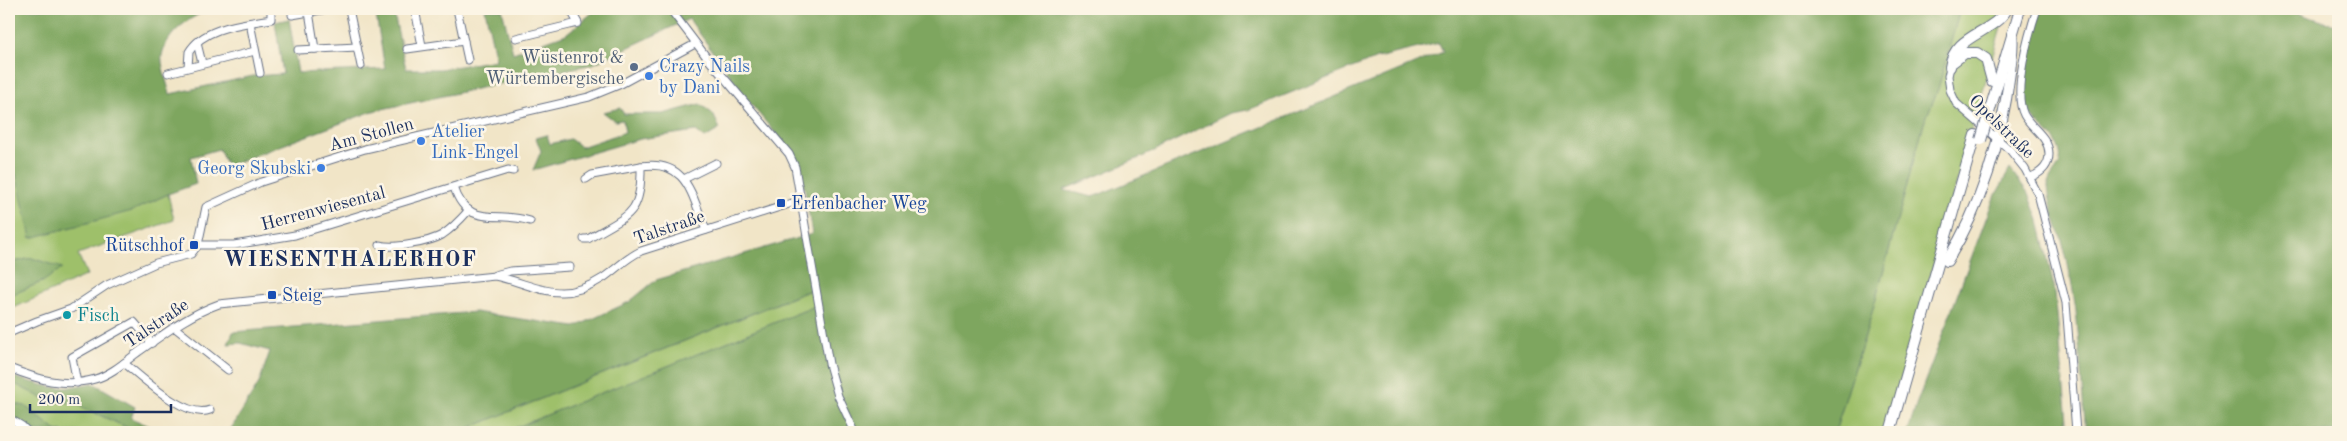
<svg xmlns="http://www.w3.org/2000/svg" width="2347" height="441" viewBox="0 0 2347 441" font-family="'Old Standard TT',serif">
<rect width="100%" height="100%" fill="#fcf5e5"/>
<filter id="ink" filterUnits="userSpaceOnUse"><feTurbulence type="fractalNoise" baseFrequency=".02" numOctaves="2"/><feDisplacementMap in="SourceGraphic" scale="10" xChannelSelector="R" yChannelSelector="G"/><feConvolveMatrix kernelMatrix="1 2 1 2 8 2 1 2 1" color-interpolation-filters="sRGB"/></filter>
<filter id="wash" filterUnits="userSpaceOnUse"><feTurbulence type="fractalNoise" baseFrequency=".0096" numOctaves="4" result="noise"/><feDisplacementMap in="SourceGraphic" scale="20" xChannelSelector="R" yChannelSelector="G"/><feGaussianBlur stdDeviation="1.12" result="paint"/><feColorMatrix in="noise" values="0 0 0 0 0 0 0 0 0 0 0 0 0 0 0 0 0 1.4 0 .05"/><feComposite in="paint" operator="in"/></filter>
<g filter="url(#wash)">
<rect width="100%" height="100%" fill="#f1e5c7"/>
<g fill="#9ec06a" stroke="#5c7864">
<polygon points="1960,9 2006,9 1891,415 1886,422 1883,432 1835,432 1871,316 1924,123 1938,89"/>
<polygon points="16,174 132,211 168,194 174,220 78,254 87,275 9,310 9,296 44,281 32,258 9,263 9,177"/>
<polygon points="816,288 818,305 505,432 459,432"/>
<polygon points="9,384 15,384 48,401 73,403 137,432 62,432 55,430 25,406 9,403"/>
</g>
<g fill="#7ea65e" stroke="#4c6a5e" fill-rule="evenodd">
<path d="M9,9h203c-21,7 -45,23 -50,46 -2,7 6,31 8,39l83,-18 30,-2 -8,-52 14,-3 9,54 87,-4 -10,-60h18l13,60h35l55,-9 -11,-51h17l11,44 53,-19 31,-25h1363l-22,80 -14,34 -53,193 -36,116h-883l-13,-2 -1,2h-433l313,-127 -3,-17 -356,144h-230l30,-49 11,-32 -30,-8 -12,1 5,-12 242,-20 100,15 54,-25 27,-22 156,-46 -7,-44 -11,-34 -44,-53 -61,-84 -96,45 -220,47 -146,55 -8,-17 -28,8 5,27 -28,10 -36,17 -101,27 -15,-64 -7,3zM1439,43l4,9 -350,145 -30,-7 81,-34 87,-43 17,-3 129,-52z"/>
<path d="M2042,9h242l54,17v406h-252c-5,-40 -5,-81 -10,-121 -3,-22 -7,-45 -13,-67 -5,-19 -14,-38 -15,-58 0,-9 10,-16 12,-24 4,-24 -23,-34 -31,-50 -12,-26 4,-77 13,-103z"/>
<polygon points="700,104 713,114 720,129 705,138 696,131 640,139 533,170 541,151 536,138 547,135 550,144 570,139 581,147 625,132 623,120 615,121 603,112 620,108 624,114 663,114"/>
<polygon points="2010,169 2029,194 2039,220 2055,292 2068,432 1908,432 1916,405 1993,200"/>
<polygon points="32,258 62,268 44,281 9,296 9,263"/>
<polygon points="9,376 50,387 65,388 93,383 135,407 131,418 163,432 137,432 73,403 48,401 15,384 9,384"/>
<polygon points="9,403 25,406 55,430 62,432 9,432"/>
</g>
</g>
<g filter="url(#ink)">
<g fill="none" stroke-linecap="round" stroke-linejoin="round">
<g stroke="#666f83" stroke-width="9">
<g id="minor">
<polyline points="349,9 361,66"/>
<polyline points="415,9 422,46"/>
<polyline points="457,9 468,60"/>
<polyline points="670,9 708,59 789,154 795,167 829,364 838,396 855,432"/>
<polyline points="309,12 315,49"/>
<polyline points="292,15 327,9"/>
<polyline points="250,23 260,73"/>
<polyline points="516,38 578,23 570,9"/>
<polyline points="197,43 202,63"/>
<polyline points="407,49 464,41"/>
<polyline points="298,50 357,47"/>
<path d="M188,67l1,-15c15,-26 56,-28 82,-33v-10"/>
<polyline points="1950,67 1948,76 1950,90 1956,103 2010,150 2025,169 2038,194 2066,303 2076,432"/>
<polyline points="168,73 255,51"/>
<path d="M2031,177c10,-4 18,-11 18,-23 0,-17 -17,-25 -25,-39 -12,-23 5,-82 13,-106"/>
<polyline points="586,179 592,175 641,166"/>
<polyline points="684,179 716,163"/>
<path d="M454,187c13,43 46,23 76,34"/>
<path d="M584,239h4c40,-24 54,-23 53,-73 47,-7 50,29 65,64"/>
<polyline points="198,245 234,245 295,235 508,170 513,171"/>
<path d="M380,245c13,4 50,-3 62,-10 11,-7 19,-16 27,-25"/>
<polyline points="495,275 510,271 570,267"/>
<polyline points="174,327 228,370"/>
<polyline points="9,333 37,321 71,309 107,285 156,263 191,254 198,245 206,207 261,182 365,149 589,97 621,84 695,44"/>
<path d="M124,363c18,14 62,57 86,47"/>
<path d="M9,368c28,11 55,20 86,11 15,-4 30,-17 42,-26 27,-19 51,-38 82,-49l276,-28c42,9 65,30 108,2 13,-9 23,-20 38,-27l161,-51"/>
<polyline points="77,383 72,357 134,322 152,343"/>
<polyline points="9,418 22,426 28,432"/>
</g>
</g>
<g stroke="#666f83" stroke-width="12">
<g id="highway">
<polyline points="1953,62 1965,53 1977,53 1986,59 1992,81"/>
<path d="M1950,67c4,-33 43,-33 57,-58"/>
<polyline points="1988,116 2020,9"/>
<path d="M1947,261c35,-56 55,-123 63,-189 1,-13 4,-25 2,-38"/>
<polyline points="1890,432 1975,135"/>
</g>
</g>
<use href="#minor" stroke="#fff" stroke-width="7"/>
<use href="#highway" stroke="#fff" stroke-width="10"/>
<g stroke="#666f83" stroke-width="12" stroke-linecap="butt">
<polyline id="highway-bridge" points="1981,140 1988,116"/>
</g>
<use href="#highway-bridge" stroke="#fff" stroke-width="10"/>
</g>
</g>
<circle fill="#5c6f8a" stroke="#fcf5e5" stroke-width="2" cx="634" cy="67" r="5"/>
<g fill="#3f7fe0" stroke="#fcf5e5" stroke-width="2">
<circle cx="649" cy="76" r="5"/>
<circle cx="421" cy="141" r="5"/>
<circle cx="321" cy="168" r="5"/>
</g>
<g fill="#1a4fb4" stroke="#fcf5e5" stroke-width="2">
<rect x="776" y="198" width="10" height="10" rx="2.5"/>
<rect x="189" y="240" width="10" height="10" rx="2.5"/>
<rect x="267" y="290" width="10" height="10" rx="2.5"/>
</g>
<circle fill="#0f9aa8" stroke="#fcf5e5" stroke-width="2" cx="67" cy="315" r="5"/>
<g text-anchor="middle" stroke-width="5" stroke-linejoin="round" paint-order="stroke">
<g font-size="18" fill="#4e5e75" stroke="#fcf5e5" text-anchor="end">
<text x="624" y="63">Wüstenrot &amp;<tspan x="624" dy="21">Würtembergische</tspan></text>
</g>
<g font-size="18" fill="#366cbe" stroke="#fcf5e5" text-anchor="start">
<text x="659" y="72">Crazy Nails<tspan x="659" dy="21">by Dani</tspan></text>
<text x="431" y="137">Atelier<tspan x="431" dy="21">Link-Engel</tspan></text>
<text x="311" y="174" text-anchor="end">Georg Skubski</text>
</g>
<g font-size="18" fill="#1b2f5e" stroke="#fcf5e5">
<text transform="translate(2002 126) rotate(44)" y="6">Opelstraße</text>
<text transform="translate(371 134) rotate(-15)" y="6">Am Stollen</text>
<text transform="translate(323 208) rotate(-15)" y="6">Herrenwiesental</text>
<text transform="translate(669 227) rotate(-19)" y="6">Talstraße</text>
<text transform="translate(156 323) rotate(-34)" y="6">Talstraße</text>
</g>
<g font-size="18" fill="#164399" stroke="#fcf5e5" text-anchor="start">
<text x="791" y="209">Erfenbacher Weg</text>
<text x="184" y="251" text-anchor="end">Rütschhof</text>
<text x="282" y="301">Steig</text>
</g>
<g font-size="18" fill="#0d838f" stroke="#fcf5e5" text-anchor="start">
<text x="77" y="321">Fisch</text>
</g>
<g font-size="22" font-weight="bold" letter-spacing="1" fill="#1b2f5e" stroke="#fcf5e5">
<text x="350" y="266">WIESENTHALERHOF</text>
</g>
</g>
<rect width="2347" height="441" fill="none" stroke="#fcf5e5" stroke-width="30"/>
<path d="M30 404v8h141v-8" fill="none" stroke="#1b2f5e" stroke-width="2.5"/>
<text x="38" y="404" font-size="15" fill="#1b2f5e" stroke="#fcf5e5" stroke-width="4" paint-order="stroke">200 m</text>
</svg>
